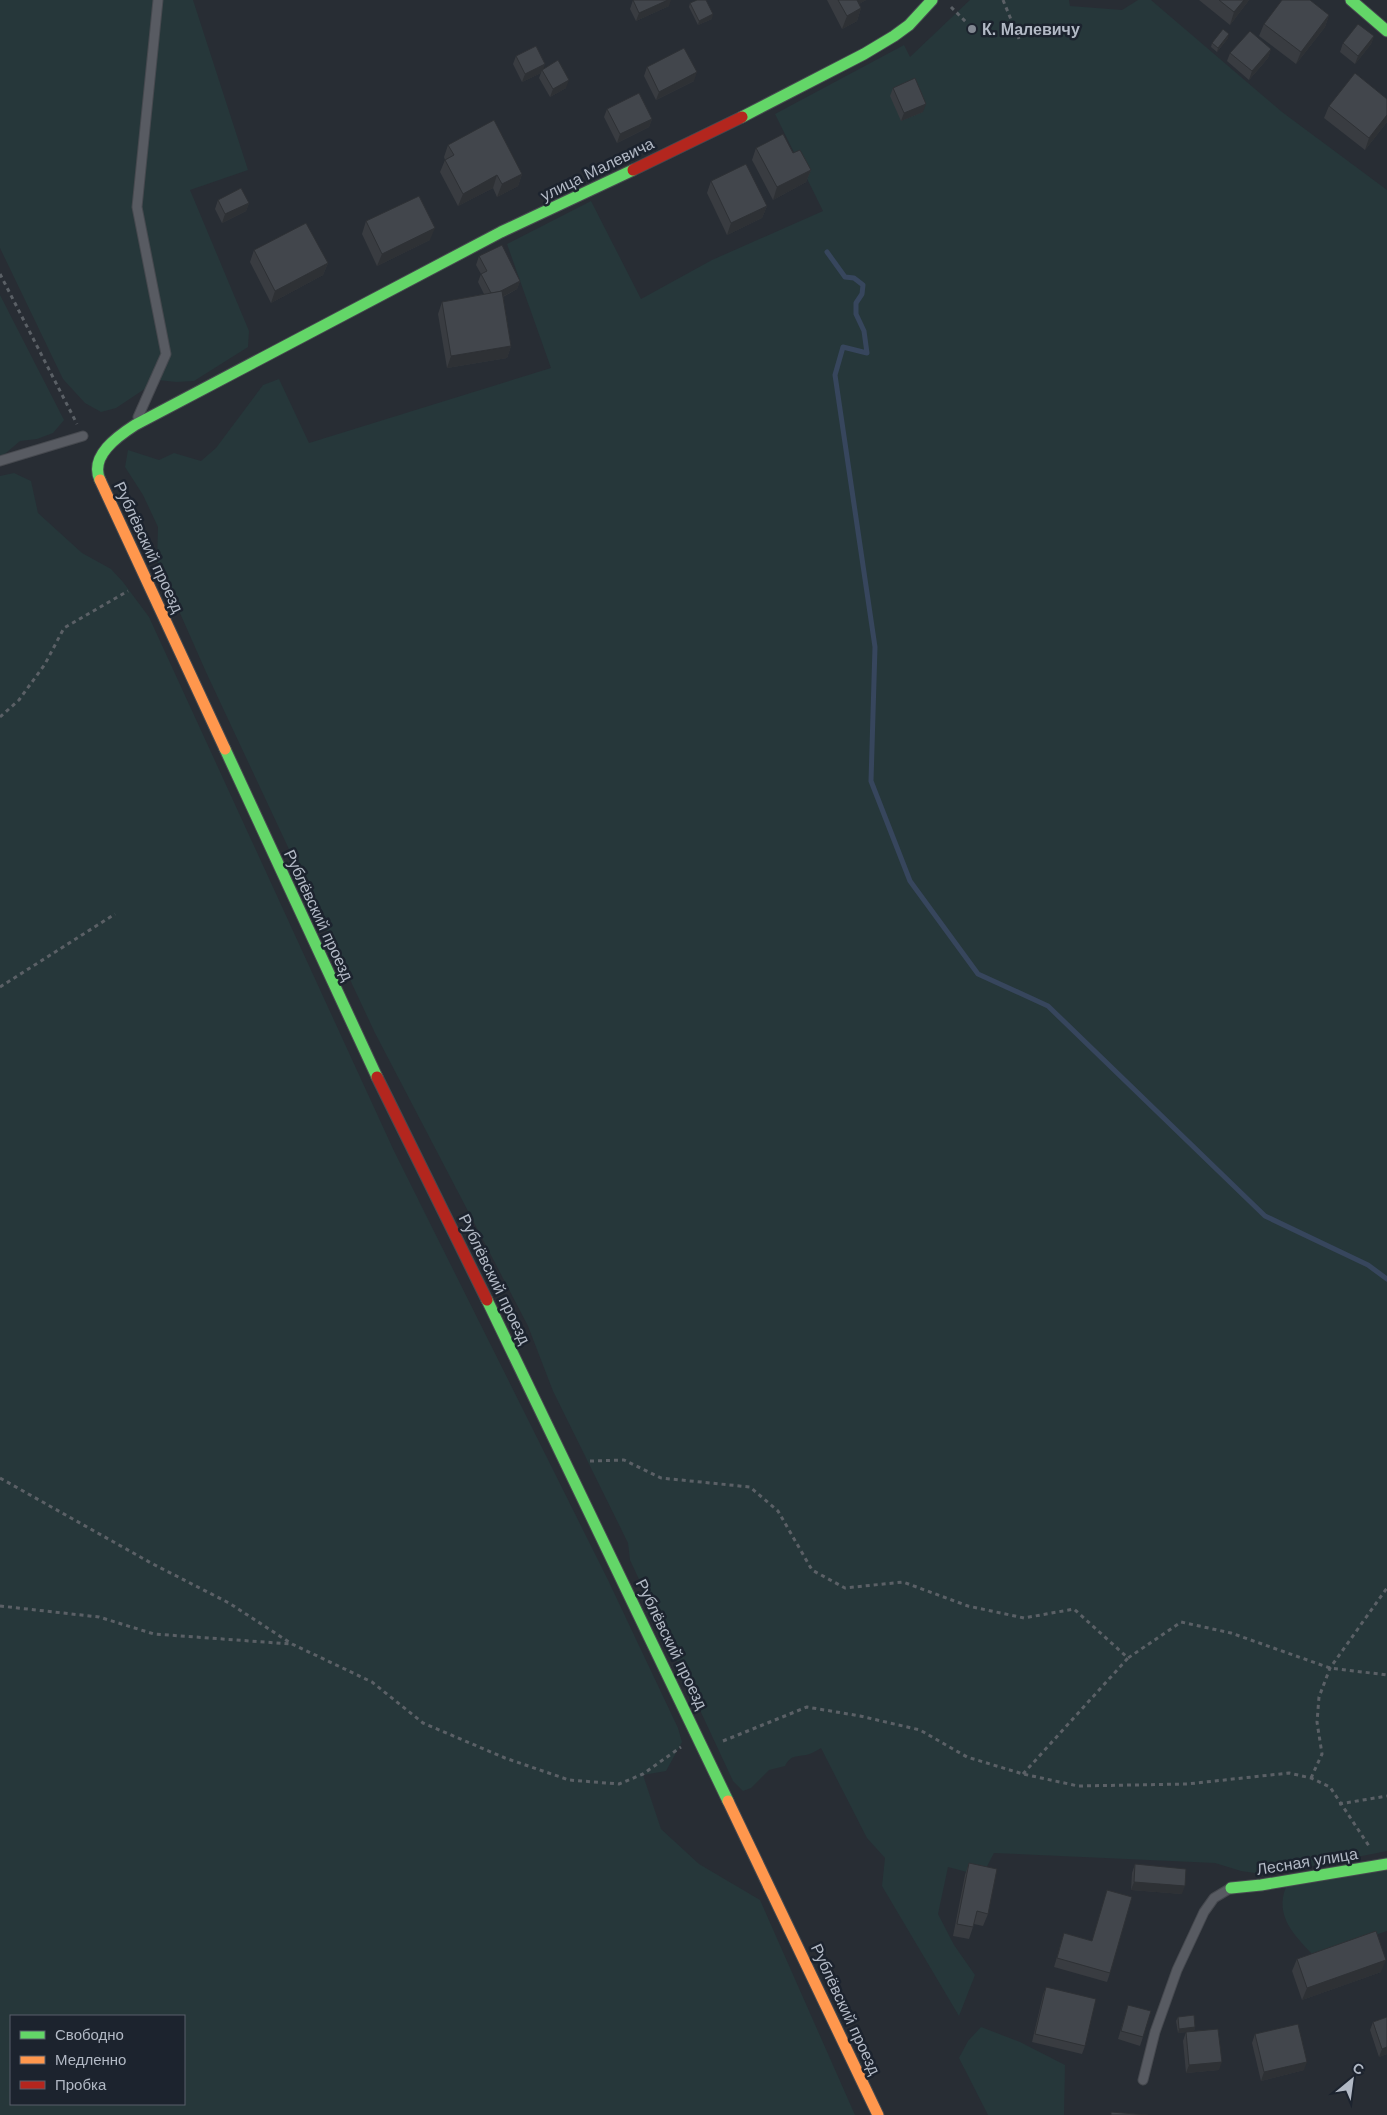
<svg xmlns="http://www.w3.org/2000/svg" width="1387" height="2115" viewBox="0 0 1387 2115" font-family="Helvetica,sans-serif">
<rect width="100%" height="100%" fill="#282d34"/>
<g fill="#26373a" fill-rule="evenodd">
<polygon points="0,0 193,0 248,170 190,190 249,331 248,347 194,381 176,382 158,380 116,408 101,412 85,403 63,379 0,248"/>
<path d="M970,0h99l1,6 52,4 16,-10h13l131,112 105,78v1661l-119,24 -27,-4 -26,-8 -221,-10 -12,23 -34,-9 -10,47 16,31 21,30 -16,41 -77,-130 3,-28 -18,-20 -46,-90c-5,3 -10,6 -15,7 -11,2 -15,0 -21,11l-16,4 -18,18 -8,3 -10,-10 -103,-221 -2,-17 -75,-152 -25,-65 -153,-293 -169,-361 -49,-111 1,-34 -15,-32 -18,-28 3,-17 31,10 15,-7 27,8 15,-13 47,-63 16,-6 30,64 242,-75 -44,-124 84,-43 50,98 71,-39 111,-49 -48,-97 129,-69 6,12z"/>
<polygon points="0,295 64,420 53,433 37,439 20,441 0,458"/>
<path d="M14,473l17,8 7,32 44,40 29,16 12,13 26,35 245,534 214,429 70,148 4,14 -16,29 -23,4 18,54 38,35 61,36 95,215h-855v-1639zM11,2016h173v88h-173z"/>
<path d="M1387,1870v61l-73,25c-19,-20 -40,-40 -28,-69z"/>
<polygon points="981,2027 1020,2042 1065,2065 1064,2115 988,2115 959,2058 968,2041"/>
</g>
<g fill="none" stroke-linecap="round" stroke-linejoin="round">
<polyline stroke="#37465d" stroke-width="5" points="827,252 845,277 854,278 863,285 862,294 856,303 856,314 864,331 867,353 843,347 835,375 875,647 871,781 910,881 978,974 1048,1006 1265,1216 1368,1265 1387,1279"/>
<g stroke="#46494f" stroke-width="11">
<g id="lane">
<polyline points="138,417 166,354 137,207 158,0"/>
<polyline points="0,461 83,436"/>
<polyline points="1143,2080 1155,2032 1177,1970 1204,1912 1214,1898 1229,1889"/>
</g>
</g>
<g stroke="#46494f" stroke-width="13">
<g id="fast">
<polyline points="1351,0 1387,31"/>
<polyline points="742,117 864,54 894,36 909,25 932,0"/>
<path d="M100,480c-11,-24 18,-44 35,-55l366,-193 132,-62"/>
<polyline points="225,749 377,1077"/>
<polyline points="487,1300 728,1801"/>
<polyline points="1231,1888 1261,1885 1387,1864"/>
</g>
</g>
<g stroke="#46494f" stroke-width="13">
<g id="slow">
<polyline points="100,480 225,749"/>
<polyline points="728,1801 878,2115"/>
</g>
</g>
<g stroke="#46494f" stroke-width="13">
<g id="jam">
<polyline points="633,170 742,117"/>
<polyline points="377,1077 487,1300"/>
</g>
</g>
<g stroke="#5b6066" stroke-width="3" stroke-dasharray="4 4" stroke-linecap="butt">
<polyline points="1003,0 1019,39"/>
<polyline points="951,7 966,22"/>
<polyline points="0,274 77,424"/>
<polyline points="0,717 19,700 45,664 64,628 128,591"/>
<polyline points="0,987 115,914"/>
<polyline points="590,1461 624,1460 661,1478 750,1487 778,1511 812,1570 845,1588 903,1582 968,1606 1024,1618 1074,1609 1128,1658 1181,1622 1231,1633 1330,1668 1387,1675"/>
<polyline points="0,1478 151,1563 229,1603 292,1644 372,1682 423,1723 505,1758 569,1780 619,1784 643,1774 681,1747"/>
<polyline points="0,1606 99,1617 154,1634 291,1644"/>
<polyline points="723,1741 807,1707 860,1716 920,1730 967,1757 1023,1774 1078,1786 1187,1784 1289,1773 1311,1778 1330,1787 1369,1846"/>
<polyline points="1023,1774 1128,1658"/>
<polyline points="1311,1778 1322,1754 1317,1722 1319,1697 1330,1668 1387,1588"/>
<polyline points="1339,1804 1387,1796"/>
</g>
<use href="#lane" stroke="#585b62" stroke-width="9"/>
<use href="#fast" stroke="#63d668" stroke-width="11"/>
<use href="#slow" stroke="#ff974d" stroke-width="11"/>
<use href="#jam" stroke="#b3261e" stroke-width="11"/>
</g>
<g fill="#393c41">
<polygon points="633,0 669,6 636,21 630,9"/>
<polygon points="827,0 866,0 859,4 861,8 857,21 842,29"/>
<polygon points="1199,0 1249,0 1230,25"/>
<polygon points="690,3 712,19 698,25 689,7"/>
<polygon points="1329,15 1325,27 1296,64 1259,36 1264,24"/>
<polygon points="1374,36 1371,44 1355,64 1340,52 1343,43"/>
<polygon points="1228,38 1217,52 1211,47 1212,43"/>
<polygon points="1271,49 1268,58 1249,80 1227,61 1230,53"/>
<polygon points="516,56 544,69 566,88 550,97 539,78 541,73 522,82 513,64"/>
<polygon points="647,67 694,81 656,100 644,76"/>
<polygon points="893,88 923,112 901,121 890,96"/>
<polygon points="1387,99 1387,122 1365,150 1324,118 1329,106"/>
<polygon points="607,109 652,119 649,127 617,143 604,117"/>
<polygon points="448,145 522,174 518,186 497,197 493,188 458,206 440,172 445,160 444,157"/>
<polygon points="756,148 793,153 811,170 806,182 773,200 752,160"/>
<polygon points="711,181 767,206 762,218 727,235 707,193"/>
<polygon points="218,200 249,203 246,211 222,223 215,209"/>
<polygon points="366,221 430,240 377,266 362,234"/>
<polygon points="254,250 328,263 323,275 271,303 250,262"/>
<polygon points="479,256 520,281 517,289 503,297 511,346 507,358 447,368 438,314 442,302 484,294 478,282 481,274 476,265"/>
<polygon points="969,1863 988,1914 983,1926 974,1924 969,1939 953,1936 965,1875"/>
<polygon points="1135,1864 1182,1894 1131,1890 1132,1873"/>
<polygon points="1107,1890 1110,1973 1107,1982 1054,1967 1064,1933 1092,1941"/>
<polygon points="1297,1959 1381,1972 1302,2000 1292,1971"/>
<polygon points="1046,1987 1085,2046 1082,2054 1032,2042 1043,1995"/>
<polygon points="1128,2005 1143,2037 1140,2046 1118,2039"/>
<polygon points="1178,2017 1195,2027 1194,2031 1178,2033 1176,2021"/>
<polygon points="1387,2017 1387,2054 1379,2057 1370,2030 1373,2022"/>
<polygon points="1186,2032 1219,2070 1186,2073 1183,2041"/>
<polygon points="1255,2034 1304,2070 1261,2081 1252,2043"/>
</g>
<g fill="#2e3135">
<polygon points="668,0 671,0 669,6 636,21 639,13"/>
<polygon points="853,0 866,0 850,9"/>
<polygon points="1244,0 1249,0 1230,25 1234,12"/>
<polygon points="861,8 857,21 842,29 847,16"/>
<polygon points="713,14 712,19 698,25 699,21"/>
<polygon points="1329,15 1325,27 1296,64 1301,52"/>
<polygon points="1229,34 1228,38 1217,52 1218,48"/>
<polygon points="1374,36 1371,44 1355,64 1358,56"/>
<polygon points="1271,49 1268,58 1249,80 1252,71"/>
<polygon points="545,64 543,71 542,70 541,73 522,82 525,74"/>
<polygon points="697,72 694,81 656,100 659,92"/>
<polygon points="569,80 566,88 550,97 553,89"/>
<polygon points="926,104 923,112 901,121 904,113"/>
<polygon points="1387,115 1387,122 1365,150 1369,138"/>
<polygon points="652,119 649,127 617,143 620,134"/>
<polygon points="811,170 806,182 773,200 777,187"/>
<polygon points="522,174 518,186 497,197 502,184"/>
<polygon points="497,175 493,188 458,206 463,194"/>
<polygon points="249,203 246,211 222,223 225,214"/>
<polygon points="767,206 762,218 727,235 731,223"/>
<polygon points="435,228 430,240 377,266 382,254"/>
<polygon points="328,263 323,275 271,303 275,291"/>
<polygon points="520,281 517,289 489,304 492,295"/>
<polygon points="511,346 507,358 447,368 451,356"/>
<polygon points="1134,1882 1185,1886 1182,1894 1131,1890"/>
<polygon points="1386,1960 1381,1972 1302,2000 1307,1988"/>
<polygon points="1195,2027 1194,2031 1178,2033 1179,2029"/>
<polygon points="1387,2047 1387,2054 1379,2057 1382,2049"/>
<polygon points="1222,2062 1219,2070 1186,2073 1189,2065"/>
<polygon points="1307,2062 1304,2070 1261,2081 1264,2072"/>
</g>
<g fill="#42464c" stroke="#2e3135">
<polygon points="633,0 668,0 639,13"/>
<polygon points="697,0 706,0 713,14 699,21 690,3"/>
<polygon points="838,0 857,0 861,8 847,16"/>
<polygon points="1219,0 1244,0 1234,12"/>
<polygon points="1282,0 1310,0 1329,15 1301,52 1264,24"/>
<polygon points="1358,24 1374,36 1358,56 1343,43"/>
<polygon points="1223,29 1229,34 1218,48 1212,43"/>
<polygon points="1250,31 1271,49 1252,71 1230,53"/>
<polygon points="536,46 545,64 525,74 516,56"/>
<polygon points="684,48 697,72 659,92 647,67"/>
<polygon points="558,60 569,80 553,89 542,70"/>
<polygon points="1355,73 1387,99 1387,115 1369,138 1329,106"/>
<polygon points="915,78 926,104 904,113 893,88"/>
<polygon points="639,93 652,119 620,134 607,109"/>
<polygon points="494,120 522,174 502,184 497,175 463,194 445,160 454,155 448,145"/>
<polygon points="783,134 793,153 800,150 811,170 777,187 756,148"/>
<polygon points="746,164 767,206 731,223 711,181"/>
<polygon points="241,188 249,203 225,214 218,200"/>
<polygon points="419,196 435,228 382,254 366,221"/>
<polygon points="306,223 328,263 275,291 254,250"/>
<polygon points="502,245 520,281 499,292 491,293 481,274 487,271 479,256"/>
<polygon points="502,291 511,346 451,356 442,302"/>
<polygon points="969,1863 997,1869 988,1914 977,1911 973,1927 957,1924"/>
<polygon points="1135,1864 1186,1869 1185,1886 1134,1882"/>
<polygon points="1107,1890 1132,1897 1110,1973 1057,1958 1064,1933 1092,1941"/>
<polygon points="1376,1931 1386,1960 1307,1988 1297,1959"/>
<polygon points="1046,1987 1096,1999 1085,2046 1035,2034"/>
<polygon points="1128,2005 1151,2011 1143,2037 1121,2031"/>
<polygon points="1194,2015 1195,2027 1179,2029 1178,2017"/>
<polygon points="1387,2017 1387,2047 1382,2049 1373,2022"/>
<polygon points="1298,2024 1307,2062 1264,2072 1255,2034"/>
<polygon points="1218,2029 1222,2062 1189,2065 1186,2032"/>
<polygon points="1111,2112 1148,2115 1111,2115"/>
</g>
<circle fill="#828892" stroke="#1c232e" stroke-width="2" cx="972" cy="29" r="5"/>
<g text-anchor="middle" stroke-width="5" stroke-linejoin="round" paint-order="stroke">
<g font-size="16" font-weight="bold" fill="#b2b9c5" stroke="#1c232e" text-anchor="start">
<text x="982" y="35">К. Малевичу</text>
</g>
<g font-size="16" fill="#b2b9c5" stroke="#1c232e">
<text transform="translate(597 169) rotate(-26)" y="6">улица Малевича</text>
<text transform="translate(149 547) rotate(65)" y="6">Рублёвский проезд</text>
<text transform="translate(319 915) rotate(65)" y="6">Рублёвский проезд</text>
<text transform="translate(495 1279) rotate(64)" y="6">Рублёвский проезд</text>
<text transform="translate(672 1644) rotate(64)" y="6">Рублёвский проезд</text>
<text transform="translate(1307 1861) rotate(-9)" y="6">Лесная улица</text>
<text transform="translate(846 2009) rotate(65)" y="6">Рублёвский проезд</text>
</g>
</g>
<rect x="10" y="2015" width="175" height="90" fill="#1c232e" stroke="#585f6a"/>
<rect x="20" y="2031" width="25" height="8" fill="#63d668" stroke="#585f6a"/>
<text x="55" y="2040" font-size="15" fill="#b2b9c5">Свободно</text>
<rect x="20" y="2056" width="25" height="8" fill="#ff974d" stroke="#585f6a"/>
<text x="55" y="2065" font-size="15" fill="#b2b9c5">Медленно</text>
<rect x="20" y="2081" width="25" height="8" fill="#b3261e" stroke="#585f6a"/>
<text x="55" y="2090" font-size="15" fill="#b2b9c5">Пробка</text>
<g transform="translate(1352 2080) rotate(29)" stroke="#1c232e" stroke-width="4" paint-order="stroke">
<path d="M0-4L9 19L0 12L-9 19Z" fill="#b2b9c5"/>
<text y="-8" font-size="14" font-weight="bold" text-anchor="middle" fill="#b2b9c5">С</text>
</g>
</svg>
